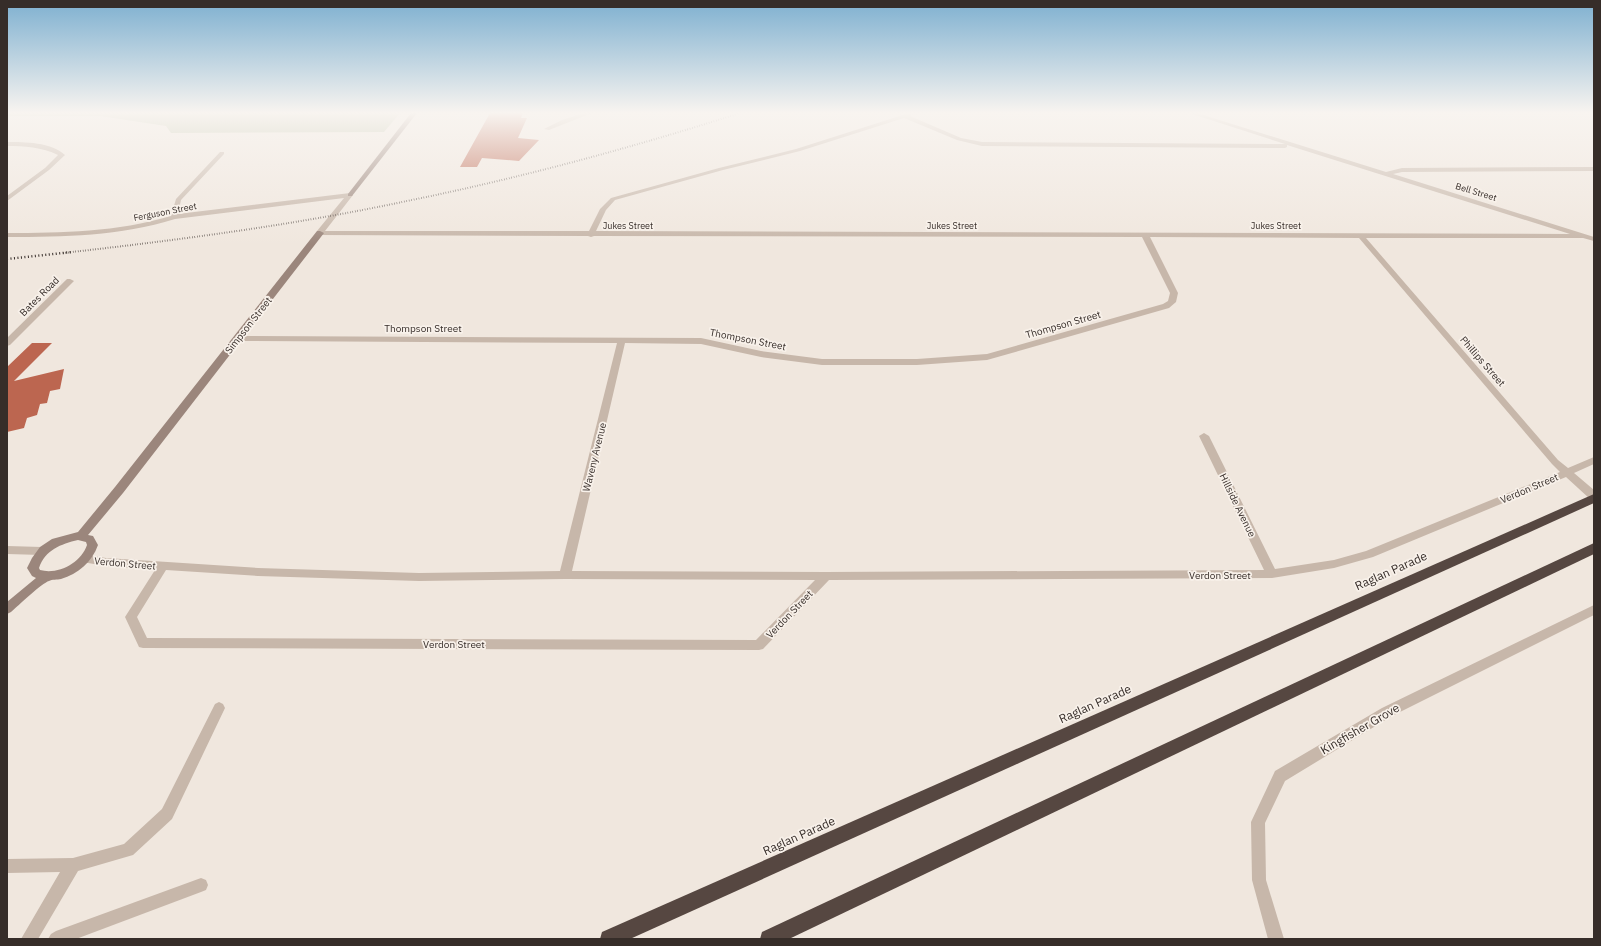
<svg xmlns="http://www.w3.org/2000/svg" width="1601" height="946" viewBox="0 0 1601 946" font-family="'IBM Plex Sans',sans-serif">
<rect width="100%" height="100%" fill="#f0e7de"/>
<polygon fill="#b5be9f" points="7,113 400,113 384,132 171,133 166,126 100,116 7,116"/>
<g fill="#bc6650">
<polygon points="490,113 523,113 521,118 527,118 518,138 539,140 519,161 482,158 477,167 460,167"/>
<polygon points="32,343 52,343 14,381 64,369 60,389 50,391 47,403 40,404 37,415 27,418 24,428 7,432 7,367"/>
</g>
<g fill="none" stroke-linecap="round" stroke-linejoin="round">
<g fill="#c7b7aa" fill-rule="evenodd">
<polygon points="219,702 223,704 225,708 172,819 133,855 78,871 38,939 21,939 60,872 7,873 7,859 73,858 124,844 162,809 215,704"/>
<polygon points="201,878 206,880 208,885 206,890 201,892 76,939 48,939 51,934 56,931"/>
</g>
<g fill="#c7b7aa" fill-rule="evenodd">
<polygon points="584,113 592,113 549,130 544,129 562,120"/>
<path d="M909,113l4,1 -3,2 51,22 21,4 303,2 -96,-31h8l189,59 16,-4 192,-1v4l-192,1 -9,2 201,63v4l-11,-3h-217l192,222 10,8 26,-11v7l-20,9 20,17v10l-4,-1 -24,-22 -193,80 -39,11 -62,10 -443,2 -66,69 -4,1 -616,-2 -4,-1 -14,-30 30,-47 -49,-4 -24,-4 -1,-3 1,-3 4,-1 20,3 152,10 161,5 141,-2 57,-228 -382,-2 -1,-2 4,-3 463,2 60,13 61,8h95l70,-5 176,-50 5,-3 2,-8 -28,-56 -548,-1 -3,1 -3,-1 -271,-1v-4l27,-33 -169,21c-55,17 -111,18 -168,18v-4c55,0 110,-1 164,-17l5,-17 44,-47h4v2l-43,46 -3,14 172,-21 3,2 -28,36h264l11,-22 11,-11 108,-30 77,-19zM904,118l53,22 25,6 303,2 2,-1v-2l283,89 -974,-3 10,-21 9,-10 108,-30 77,-19zM1150,237l209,1 193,226 8,8 -194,79 -32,9 -59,9 -66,-133 -5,-3 -5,3 65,134 -438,2 -254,-1 53,-228 76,1 60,13 61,8h95l70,-5 182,-52 7,-6 2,-9zM166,570l92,6 161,5 146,-2 250,1 -59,60 -609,-2 -10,-21z"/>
<path d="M7,142c18,0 44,0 58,13l-16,15 -42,31v-5l38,-28 13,-13c-16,-8 -34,-9 -51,-9z"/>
<polygon points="67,279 70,279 74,281 10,345 7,346 7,338"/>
<polygon points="7,546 42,547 46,548 47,551 46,554 42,555 7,554"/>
<polygon points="1594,605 1594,615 1392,716 1285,781 1265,823 1266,880 1284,939 1268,939 1252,880 1251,822 1275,771 1382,708"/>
</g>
<g fill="#9b867c" fill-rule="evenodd">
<polygon points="411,113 417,113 352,196 348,196 348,194"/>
<path d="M317,231h3l4,2 -201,260 -35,42 5,1 5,9c-6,17 -20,29 -37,34 -4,1 -9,0 -12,2 -7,2 -31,25 -38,31l-4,2v-12l29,-24 -4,-2 -5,-8 5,-10 8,-11 12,-8 26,-7 37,-45zM78,540l8,2 1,3c-6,18 -29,30 -47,25l-1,-2c6,-18 22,-24 39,-28z"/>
</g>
<g fill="#564741" fill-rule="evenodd">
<polygon points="1594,494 1594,503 630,939 600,939 602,932"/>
<polygon points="1594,543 1594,554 789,939 760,939 762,932"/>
</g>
<path stroke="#362d29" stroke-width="2" stroke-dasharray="0.5 2" stroke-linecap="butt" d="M63,253c116,-13 231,-28 344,-52 113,-23 224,-53 333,-88"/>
<polyline stroke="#362d29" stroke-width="2.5" stroke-dasharray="1 2.5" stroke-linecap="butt" points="7,259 72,252"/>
</g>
<linearGradient id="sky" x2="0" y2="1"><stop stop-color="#7eb0d0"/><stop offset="0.46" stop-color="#f8f4f0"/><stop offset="1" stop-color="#f8f4f0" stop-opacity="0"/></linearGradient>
<rect width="1601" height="245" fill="url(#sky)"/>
<g text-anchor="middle" stroke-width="3.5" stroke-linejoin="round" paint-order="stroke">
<g font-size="9" fill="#362d29" stroke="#f8f1ea">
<text transform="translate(1476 192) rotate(17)" y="3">Bell Street</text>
<text transform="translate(165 212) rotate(-11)" y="3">Ferguson Street</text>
<text x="628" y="229">Jukes Street</text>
<text x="952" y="229">Jukes Street</text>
<text x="1276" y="229">Jukes Street</text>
</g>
<g font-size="10" fill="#362d29" stroke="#f8f1ea">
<text transform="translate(39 296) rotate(-45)" y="4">Bates Road</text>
<text transform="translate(1063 324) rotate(-16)" y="4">Thompson Street</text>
<text transform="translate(248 325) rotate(-52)" y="4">Simpson Street</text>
<text x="423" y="332">Thompson Street</text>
<text transform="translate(748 339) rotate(11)" y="4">Thompson Street</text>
<text transform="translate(1483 361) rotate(49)" y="4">Phillips Street</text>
<text transform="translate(594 457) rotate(-76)" y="4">Waveny Avenue</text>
<text transform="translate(1529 488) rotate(-23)" y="4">Verdon Street</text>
<text transform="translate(1238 505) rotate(64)" y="4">Hillside Avenue</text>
<text transform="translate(125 563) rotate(5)" y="4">Verdon Street</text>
<text x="1220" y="579">Verdon Street</text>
<text transform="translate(789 614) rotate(-46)" y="4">Verdon Street</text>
<text x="454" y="648">Verdon Street</text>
</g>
<g font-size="12" fill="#362d29" stroke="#f8f1ea">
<text transform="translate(1391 571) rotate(-24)" y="4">Raglan Parade</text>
<text transform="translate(1095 704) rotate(-24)" y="4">Raglan Parade</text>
<text transform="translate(1360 729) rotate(-30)" y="4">Kingfisher Grove</text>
<text transform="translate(799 836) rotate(-24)" y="4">Raglan Parade</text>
</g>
</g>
<rect width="1601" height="946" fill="none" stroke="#362d29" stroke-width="16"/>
</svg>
